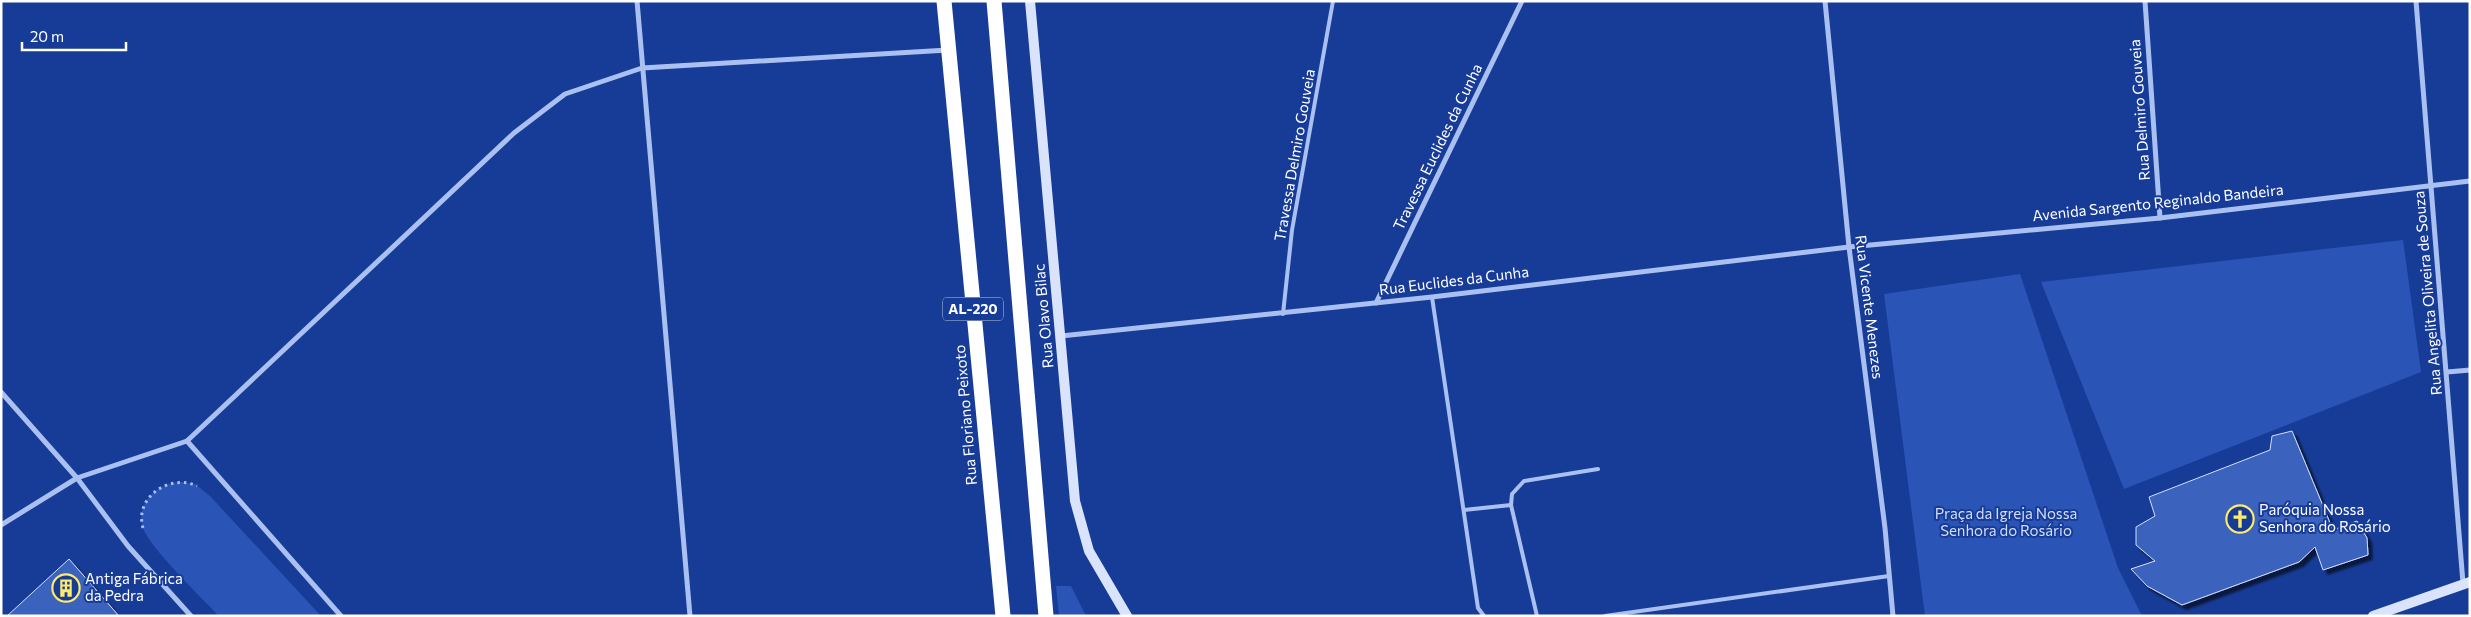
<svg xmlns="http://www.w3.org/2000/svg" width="2471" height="617" viewBox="0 0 2471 617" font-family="Commissioner,sans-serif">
<defs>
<filter id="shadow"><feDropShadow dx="4.5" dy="4.5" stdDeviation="1" flood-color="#0009"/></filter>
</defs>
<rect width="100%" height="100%" fill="#173c98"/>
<g fill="#2a54b6">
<polygon points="2403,240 2421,372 2124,489 2041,282"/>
<polygon points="2020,274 2118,568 2142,616 1925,616 1884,294"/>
<path d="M181,482l14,2 15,12 111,120h-102c-17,-18 -69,-68 -76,-88 -4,-11 -1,-23 7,-32 7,-8 20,-14 31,-14z"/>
<polygon points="1056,586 1071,586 1086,616 1059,616"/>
</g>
<g fill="#3b62bd" stroke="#d1defc" filter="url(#shadow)">
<polygon points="2292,431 2333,530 2357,521 2367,538 2368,555 2323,570 2315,547 2299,562 2182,605 2147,586 2131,569 2155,561 2136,545 2136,527 2155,516 2149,497 2270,450 2272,436"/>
<polygon points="69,559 119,616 7,616"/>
</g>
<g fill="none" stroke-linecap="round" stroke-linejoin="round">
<path stroke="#aac0f1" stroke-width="3" stroke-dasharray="2.5 4" stroke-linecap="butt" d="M143,528c-9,-30 26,-55 54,-42"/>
<g stroke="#aac0f1" stroke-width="4">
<polyline points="1432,297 1478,608 1484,616"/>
<polyline points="1283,314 1292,230 1333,1"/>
<polyline points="1511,505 1512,494 1524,481 1598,469"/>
<polyline points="1464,510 1511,505 1537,616"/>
<polyline points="1605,616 1889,576"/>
</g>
<g stroke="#aac0f1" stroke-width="5">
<polyline points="637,1 690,616"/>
<polyline points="1825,1 1849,247 1885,528 1893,616"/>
<polyline points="2145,1 2160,218"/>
<polyline points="2416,1 2463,583"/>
<polyline points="1376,303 1522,1"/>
<polyline points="1061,336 1432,297 1849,247 2160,218 2470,181"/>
<polyline points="2447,372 2470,370"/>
<polyline points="1,392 77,478 128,546 191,616"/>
<polyline points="187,441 341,616"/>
<polyline points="1,525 77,478 187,441 514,133 565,94 642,68 948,50"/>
</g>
<g stroke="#d9e3fc" stroke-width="10">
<polyline points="1030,1 1075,501 1089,551 1127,616"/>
<polyline points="2373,616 2470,582"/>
</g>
<g stroke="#fff" stroke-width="15">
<polyline points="944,1 1003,616"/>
<polyline points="994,1 1046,616"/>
</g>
</g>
<defs>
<g id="church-ring" transform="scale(1.4375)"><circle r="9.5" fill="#173c98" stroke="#ffea6a" stroke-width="1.5"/><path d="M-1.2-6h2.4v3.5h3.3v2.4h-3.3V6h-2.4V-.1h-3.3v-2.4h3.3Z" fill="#ffea6a"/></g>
<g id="building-ring" transform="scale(1.4375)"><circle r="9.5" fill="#173c98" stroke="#ffea6a" stroke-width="1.5"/><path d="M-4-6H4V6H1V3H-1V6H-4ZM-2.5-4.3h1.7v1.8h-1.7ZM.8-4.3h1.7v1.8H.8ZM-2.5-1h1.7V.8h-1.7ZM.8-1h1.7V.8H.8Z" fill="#ffea6a"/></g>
</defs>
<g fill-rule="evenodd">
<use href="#church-ring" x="2240" y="519"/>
<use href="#building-ring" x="66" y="588"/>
</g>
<g text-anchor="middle" stroke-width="4" stroke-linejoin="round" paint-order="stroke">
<rect fill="#173c98" stroke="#b9c4e0" stroke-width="1" x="943" y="297.5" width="60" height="23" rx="4"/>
<g font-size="14" font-weight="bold" fill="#fff">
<text x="973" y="314">AL-220</text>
</g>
<g font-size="15" fill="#fff" stroke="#173c98">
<text transform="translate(2140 110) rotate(-94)" y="5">Rua Delmiro Gouveia</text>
<text transform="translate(1438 147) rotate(-64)" y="5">Travessa Euclides da Cunha</text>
<text transform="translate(1295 155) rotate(-80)" y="5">Travessa Delmiro Gouveia</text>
<text transform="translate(2158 203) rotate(-6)" y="5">Avenida Sargento Reginaldo Bandeira</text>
<text transform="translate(1454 281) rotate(-7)" y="5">Rua Euclides da Cunha</text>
<text transform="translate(2428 293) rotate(-95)" y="5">Rua Angelita Oliveira de Souza</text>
<text transform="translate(1869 307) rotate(83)" y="5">Rua Vicente Menezes</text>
<text transform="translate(1044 316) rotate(-95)" y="5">Rua Olavo Bilac</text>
<text transform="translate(966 415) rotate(-95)" y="5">Rua Floriano Peixoto</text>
</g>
<g font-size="15" fill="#fff" stroke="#173c98" text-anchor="start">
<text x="2259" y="515">Paróquia Nossa<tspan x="2259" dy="17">Senhora do Rosário</tspan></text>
<text x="85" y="584">Antiga Fábrica<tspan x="85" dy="17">da Pedra</tspan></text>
</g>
<g font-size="15" fill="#d1defc" stroke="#173c98">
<text x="2006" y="519">Praça da Igreja Nossa<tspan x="2006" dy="17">Senhora do Rosário</tspan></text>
</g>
</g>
<rect width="2471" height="617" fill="none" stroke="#ffffff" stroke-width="5"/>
<path d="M22 42v8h104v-8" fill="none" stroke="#ffffff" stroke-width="2.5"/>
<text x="30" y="42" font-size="15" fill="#ffffff" stroke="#173c98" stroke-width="4" paint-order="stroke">20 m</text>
</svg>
